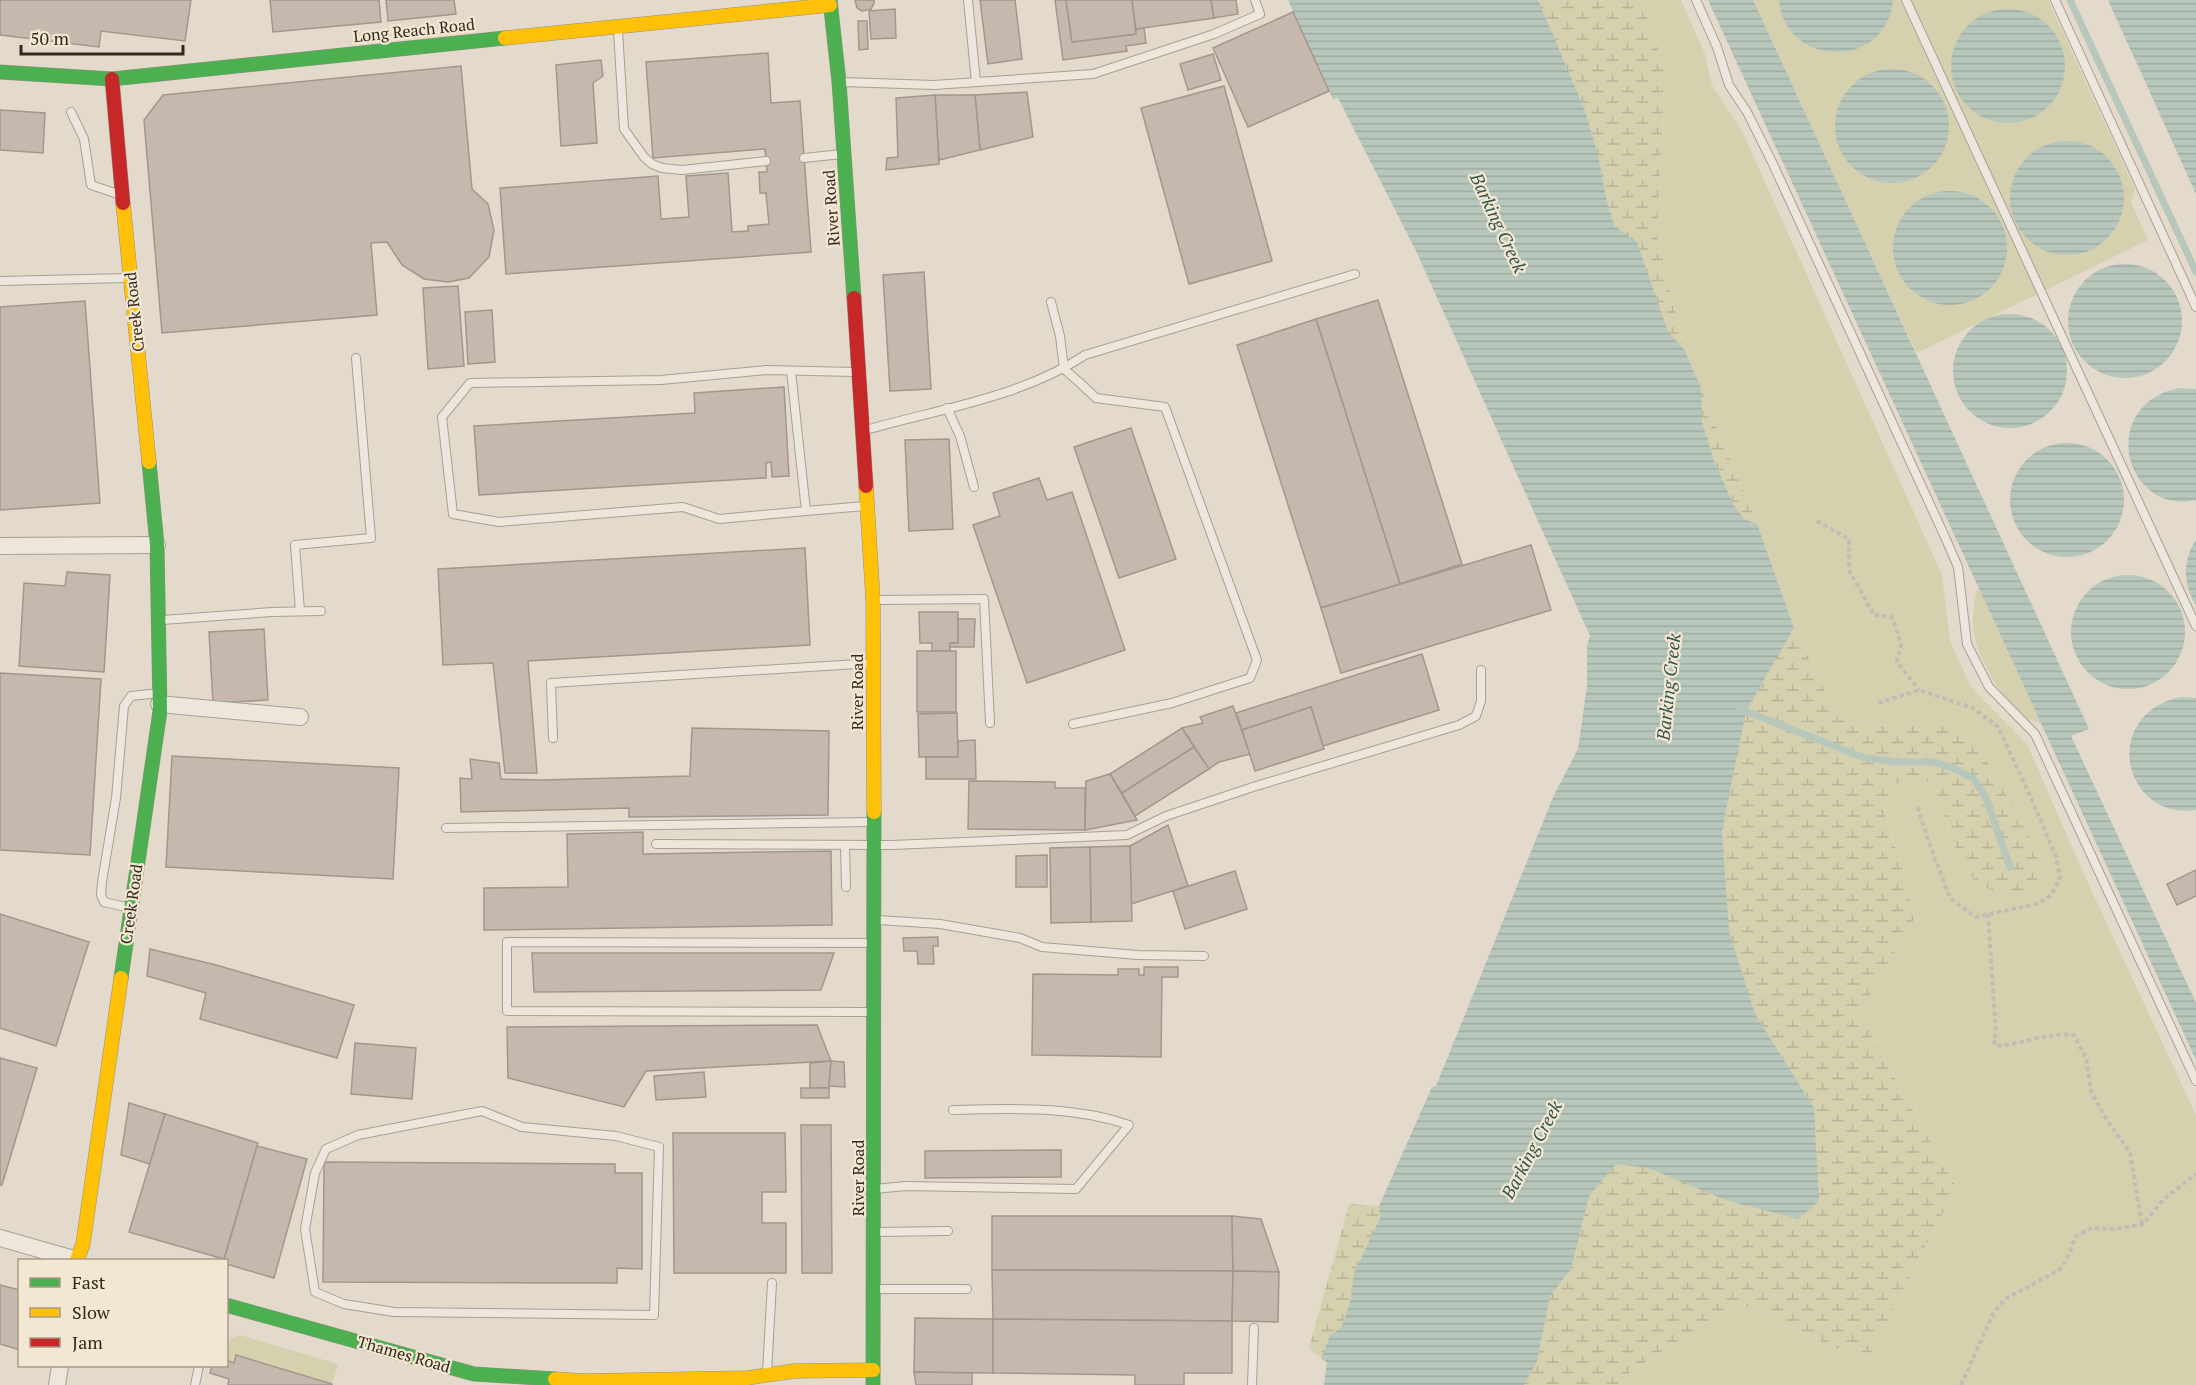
<svg xmlns="http://www.w3.org/2000/svg" width="2196" height="1385" viewBox="0 0 2196 1385" font-family="'PT Serif',serif">
<defs>
<pattern id="wetland-marsh" width="20" height="14" patternUnits="userSpaceOnUse" patternTransform="scale(1.5)"><rect width="20" height="14" fill="#d5d1af"/><path d="M1 5h8M5 5V1M11 12h8M15 12V8" fill="none" stroke="#b7b396"/></pattern>
<pattern id="water-rules" width="6" height="5" patternUnits="userSpaceOnUse" patternTransform="scale(1.5)"><rect width="6" height="5" fill="#b8c7bc"/><path d="M0 2.5h6" fill="none" stroke="#9faba1"/></pattern>
</defs>
<rect width="100%" height="100%" fill="#e3dacc"/>
<g fill="#d5d1af">
<polygon points="1641,0 1681,0 1705,54 1712,85 1742,131 1942,575 1950,641 1971,687 2027,744 2087,881 2196,1115 2196,1385 1619,1385 1629,1373 1737,1302 1866,1362 1956,1187 1859,1014 1914,919 1904,873 1884,812 1891,784 1933,781 1955,847 1975,882 1995,892 2010,896 2034,889 2038,876 2038,858 1977,744 1936,723 1878,726 1838,717 1794,628 1757,524 1684,349 1657,234 1665,69"/>
<polygon points="1753,0 2048,0 2135,189 2131,203 2148,240 1917,353 1833,178"/>
<path d="M1978,587l63,136c-4,-1 -10,-2 -14,-4 -22,-15 -46,-55 -52,-81 -4,-17 -2,-35 3,-51z"/>
<polygon points="240,1335 338,1364 332,1384 237,1355 234,1363 227,1360 227,1343 232,1338"/>
</g>
<g fill="url(#wetland-marsh)">
<polygon points="1459,0 1641,0 1665,69 1657,234 1684,349 1757,524 1794,628 1838,717 1878,726 1936,723 1977,744 2020,819 2038,858 2038,876 2034,889 2022,896 2010,896 1995,892 1975,882 1955,847 1933,781 1891,784 1884,812 1904,873 1914,919 1859,1014 1956,1187 1866,1362 1737,1302 1629,1373 1619,1385 1460,1385 1562,1171 1695,1093"/>
<polygon points="1349,1204 1379,1206 1380,1218 1354,1273 1358,1307 1324,1385 1327,1362 1309,1348"/>
</g>
<g fill="url(#water-rules)">
<polygon points="1288,0 1538,0 1584,108 1597,151 1608,206 1615,227 1637,242 1668,332 1684,349 1701,388 1702,422 1713,458 1733,504 1744,519 1757,524 1794,628 1746,711 1722,831 1729,932 1755,1014 1814,1108 1819,1201 1798,1219 1726,1200 1648,1168 1616,1164 1589,1196 1571,1269 1550,1296 1537,1361 1524,1385 1324,1385 1327,1362 1321,1359 1330,1335 1341,1328 1350,1303 1354,1273 1380,1218 1379,1206 1432,1087 1436,1086 1554,795 1578,749 1587,686 1587,645 1590,636 1416,251 1338,98 1333,99 1329,91"/>
<polygon points="1708,0 1753,0 2089,729 2071,736 2196,1003 2196,1060"/>
<path d="M1779,0h114c-6,70 -108,69 -114,0z"/>
<polygon points="2108,0 2196,0 2196,194"/>
<circle cx="2008" cy="66" r="57"/>
<circle cx="1892" cy="126" r="57"/>
<circle cx="2067" cy="198" r="57"/>
<circle cx="1950" cy="248" r="57"/>
<circle cx="2125" cy="321" r="57"/>
<circle cx="2010" cy="371" r="57"/>
<path d="M2179,388l17,1v111c-70,17 -101,-94 -17,-112z"/>
<circle cx="2067" cy="500" r="57"/>
<path d="M2196,540v65c-13,-20 -14,-45 0,-65z"/>
<circle cx="2128" cy="632" r="57"/>
<path d="M2181,697l15,1v112c-73,11 -97,-96 -15,-113z"/>
</g>
<g fill="none" stroke-linecap="round" stroke-linejoin="round">
<g stroke="#b8c7bc" stroke-width="7">
<polyline points="2070,0 2196,272"/>
<polyline points="1740,709 1862,757 1896,762 1932,762 1951,767 1973,778 1986,798 2010,867"/>
</g>
</g>
<g fill="#c6b8ad" stroke="#a3968c" stroke-width="1.5">
<polygon points="0,0 191,0 185,41 101,31 99,47 0,35"/>
<polygon points="270,0 379,0 381,22 273,32"/>
<polygon points="386,0 454,0 456,14 388,21"/>
<polygon points="855,0 874,0 874,3 871,9 862,11 857,8"/>
<polygon points="980,0 1015,0 1022,59 988,64"/>
<polygon points="1055,0 1066,0 1072,42 1136,34 1136,29 1144,28 1146,43 1126,46 1127,51 1063,60"/>
<polygon points="1066,0 1132,0 1136,34 1072,42"/>
<polygon points="1132,0 1211,0 1214,18 1136,29"/>
<polygon points="1211,0 1236,0 1238,14 1214,18"/>
<polygon points="895,9 896,38 871,39 869,11"/>
<polygon points="1293,12 1329,91 1248,127 1213,48"/>
<polygon points="858,21 867,21 868,49 859,50"/>
<polygon points="768,53 771,103 800,101 811,252 506,274 500,188 658,176 661,219 689,217 686,176 728,173 732,232 748,231 748,226 769,224 766,193 760,193 759,172 767,172 765,149 653,158 646,62"/>
<polygon points="1213,54 1221,80 1188,90 1180,64"/>
<polygon points="601,60 603,76 593,83 597,143 561,146 556,65"/>
<polygon points="461,66 472,189 488,204 494,230 489,257 469,278 448,282 424,279 402,265 387,242 371,243 377,315 162,333 144,120 163,95"/>
<polygon points="1224,86 1272,261 1189,284 1141,108"/>
<polygon points="1027,92 1033,137 980,150 975,95"/>
<polygon points="935,95 975,95 980,150 939,160"/>
<polygon points="935,95 939,164 886,170 887,158 898,157 896,98"/>
<polygon points="0,110 45,113 43,153 0,150"/>
<polygon points="924,272 931,389 890,391 883,275"/>
<polygon points="458,286 464,366 428,369 423,288"/>
<polygon points="1378,300 1462,564 1400,584 1316,319"/>
<polygon points="85,301 100,503 0,510 0,307"/>
<polygon points="492,310 495,362 468,364 465,312"/>
<polygon points="1316,319 1400,584 1321,608 1237,345"/>
<polygon points="784,387 789,476 772,477 771,462 766,463 766,478 479,495 474,426 695,413 694,393"/>
<polygon points="1131,428 1176,559 1119,578 1074,447"/>
<polygon points="949,439 953,529 909,531 905,440"/>
<polygon points="1039,478 1047,500 1072,492 1125,650 1027,683 973,525 1000,516 993,493"/>
<polygon points="1531,545 1551,610 1341,673 1321,608"/>
<polygon points="805,548 810,645 528,661 537,773 505,773 493,663 443,665 438,569"/>
<polygon points="67,572 110,575 104,672 19,666 24,583 65,586"/>
<polygon points="919,612 958,612 958,643 950,643 950,651 932,651 932,643 920,643"/>
<polygon points="958,619 975,619 974,647 950,647 950,643 958,643"/>
<polygon points="264,629 268,700 213,703 209,632"/>
<rect x="917" y="651" width="39" height="61"/>
<polygon points="1422,654 1439,710 1323,746 1311,707 1242,730 1236,713"/>
<polygon points="0,673 101,679 90,855 0,850"/>
<polygon points="1233,706 1250,754 1219,762 1209,769 1182,728 1203,723 1200,717"/>
<polygon points="1311,707 1324,749 1255,771 1242,730"/>
<polygon points="957,713 958,757 919,757 918,714"/>
<polygon points="692,728 829,731 828,815 629,817 629,808 461,812 460,778 472,779 470,759 499,763 501,779 542,780 690,776"/>
<polygon points="1182,728 1194,747 1122,793 1110,774"/>
<polygon points="975,740 976,779 926,779 926,757 958,757 958,741"/>
<polygon points="1194,747 1209,769 1135,816 1122,793"/>
<polygon points="172,756 399,768 393,879 166,867"/>
<polygon points="1110,774 1137,820 1085,830 1086,781"/>
<polygon points="969,781 1055,782 1055,788 1085,788 1085,830 968,829"/>
<polygon points="1168,825 1188,886 1131,904 1130,846"/>
<polygon points="643,832 643,854 831,851 832,925 484,930 484,888 568,887 567,834"/>
<polygon points="1130,846 1132,921 1091,922 1090,847"/>
<polygon points="1090,847 1091,922 1051,923 1050,848"/>
<polygon points="1047,855 1047,887 1016,887 1016,856"/>
<polygon points="2196,870 2196,896 2177,905 2167,884"/>
<polygon points="1235,871 1247,909 1185,929 1173,891"/>
<polygon points="0,914 89,942 56,1046 0,1028"/>
<polygon points="938,937 938,946 933,946 934,964 918,964 917,951 904,951 903,938"/>
<polygon points="150,949 216,965 354,1005 337,1058 200,1019 206,993 147,976"/>
<polygon points="532,953 834,953 821,990 534,992"/>
<polygon points="1144,967 1178,967 1178,977 1162,977 1161,1057 1032,1055 1033,974 1118,975 1118,969 1139,969 1139,975 1144,975"/>
<polygon points="817,1025 831,1061 646,1071 624,1107 508,1078 507,1027"/>
<polygon points="355,1043 416,1048 412,1099 351,1094"/>
<polygon points="0,1058 37,1068 2,1185 0,1185"/>
<polygon points="831,1061 829,1088 810,1088 810,1063"/>
<polygon points="831,1061 844,1062 845,1087 829,1086"/>
<polygon points="704,1072 706,1097 656,1100 654,1076"/>
<rect x="801" y="1088" width="28" height="10"/>
<polygon points="129,1103 165,1114 150,1164 121,1155"/>
<polygon points="165,1114 258,1143 224,1259 129,1232"/>
<polygon points="801,1125 831,1125 832,1273 802,1273"/>
<polygon points="673,1133 785,1133 786,1192 762,1192 762,1223 786,1223 786,1273 674,1273"/>
<polygon points="257,1146 307,1159 274,1278 226,1264 226,1260 224,1260"/>
<polygon points="1061,1150 1061,1177 925,1178 925,1151"/>
<polygon points="324,1162 615,1164 615,1173 642,1173 642,1269 617,1268 617,1283 323,1282"/>
<polygon points="992,1216 1232,1216 1233,1271 992,1270"/>
<polygon points="1232,1216 1261,1219 1279,1272 1233,1271"/>
<polygon points="992,1270 1233,1271 1232,1321 993,1319"/>
<polygon points="1233,1271 1279,1272 1278,1322 1232,1321"/>
<polygon points="0,1285 20,1290 20,1350 0,1344"/>
<polygon points="915,1318 993,1319 993,1373 914,1372"/>
<polygon points="993,1319 1232,1321 1232,1373 1184,1373 1184,1385 1135,1385 1135,1375 993,1373"/>
<polygon points="236,1355 332,1384 332,1385 228,1385 229,1379 210,1373 212,1366 226,1366 226,1360 234,1363"/>
<polygon points="914,1372 972,1373 972,1385 916,1385"/>
</g>
<g fill="none" stroke-linecap="round" stroke-linejoin="round">
<g stroke="#a89f95" stroke-width="10">
<g id="lane">
<polyline points="968,0 976,82"/>
<polyline points="1696,0 1717,47 1729,85 1747,112 1772,162 1945,537 1958,567 1967,644 1989,687 2035,734 2196,1081"/>
<polyline points="1906,0 2196,626"/>
<polyline points="2055,0 2196,307"/>
<polyline points="618,30 624,129 644,157 652,164 662,168 682,170 766,161"/>
<polyline points="842,82 934,85 1093,74 1214,34 1260,14 1255,0"/>
<polyline points="71,112 84,139 91,185 118,194"/>
<polyline points="804,158 842,154"/>
<polyline points="0,281 128,278"/>
<polyline points="1051,302 1060,336 1064,369 1080,383 1096,398 1165,407 1257,660 1250,678 1172,703 1073,724"/>
<polyline points="791,371 806,511 719,519 683,507 499,522 453,514 442,417 470,383 661,380 766,370 855,372"/>
<polyline points="947,408 960,436 974,487"/>
<path d="M866,430c73,-21 156,-33 219,-75l270,-81"/>
<polyline points="806,511 865,506"/>
<polyline points="876,600 984,599 990,723"/>
<polyline points="300,611 295,545 371,538 356,358"/>
<polyline points="162,620 272,612 321,611"/>
<polyline points="553,738 551,683 873,663"/>
<polyline points="446,828 872,822"/>
<polyline points="656,844 892,845 1127,835 1166,816 1253,787 1459,725 1476,716 1481,701 1481,670"/>
<polyline points="845,845 846,887"/>
<polyline points="130,908 104,902 101,895 102,882 116,798 124,706 131,696 159,693"/>
<polyline points="878,920 940,924 1020,938 1042,947 1138,955 1204,956"/>
<polyline points="873,1012 507,1011 507,942 874,943"/>
<polygon points="482,1111 522,1127 616,1136 659,1147 654,1315 394,1312 344,1304 315,1292 305,1229 315,1173 326,1149 358,1135"/>
<path d="M875,1189l30,-3 171,3 53,-64c-57,-20 -117,-16 -176,-15"/>
<polyline points="874,1232 948,1231"/>
<polyline points="874,1289 967,1289"/>
<polyline points="767,1372 772,1283"/>
<polyline points="195,1385 199,1366"/>
<polyline points="1252,1385 1254,1328"/>
</g>
</g>
<g stroke="#a89f95" stroke-width="18">
<g id="street">
<polyline points="0,546 157,545"/>
<polyline points="159,704 300,717"/>
<polyline points="0,1238 77,1260"/>
<polyline points="57,1385 60,1366"/>
</g>
</g>
<g stroke="#988f85" stroke-width="15">
<g id="fast">
<polyline points="830,0 839,82 854,298"/>
<polyline points="0,72 112,79 505,38"/>
<polyline points="121,978 160,711 157,545 149,462"/>
<polyline points="226,1305 474,1374 555,1379"/>
<polyline points="873,1385 874,812"/>
</g>
</g>
<g stroke="#988f85" stroke-width="15">
<g id="slow">
<polyline points="505,38 830,5"/>
<polyline points="123,203 149,462"/>
<polyline points="866,486 873,600 874,812"/>
<polyline points="77,1260 83,1244 121,978"/>
<polyline points="555,1379 583,1381 747,1378 794,1371 873,1370"/>
</g>
</g>
<g stroke="#988f85" stroke-width="15">
<g id="jam">
<polyline points="112,79 123,203"/>
<polyline points="854,298 866,486"/>
</g>
</g>
<g stroke="#c4bcb4" stroke-width="4" stroke-dasharray="4.5 3" stroke-linecap="butt">
<polyline points="1817,521 1849,539 1849,570 1874,615 1892,617 1901,644 1897,662 1919,690"/>
<polyline points="1878,703 1919,690 1973,708 1998,727 2031,798 2056,857 2060,877 2055,889 2049,897 2036,904 1976,917 1950,898 1928,840 1917,805"/>
<path d="M1988,914l8,120 -3,5 3,7c25,-2 54,-14 78,-11l12,23 5,34 16,28 23,33 12,72"/>
<polyline points="1961,1385 1994,1312 2005,1299 2059,1270 2067,1259 2076,1236 2092,1228 2113,1229 2142,1225 2164,1199 2196,1174"/>
</g>
<use href="#lane" stroke="#ece6dd" stroke-width="8"/>
<use href="#street" stroke="#ece6dd" stroke-width="16"/>
<use href="#fast" stroke="#4caf50" stroke-width="14"/>
<use href="#slow" stroke="#ffc107" stroke-width="14"/>
<use href="#jam" stroke="#c62828" stroke-width="14"/>
</g>
<g text-anchor="middle" stroke-width="4.5" stroke-linejoin="round" paint-order="stroke">
<g font-size="16" fill="#36271e" stroke="#f4e7d2">
<text transform="translate(414 30) rotate(-6)" y="6">Long Reach Road</text>
<text transform="translate(831 208) rotate(-94)" y="6">River Road</text>
<text transform="translate(134 312) rotate(-96)" y="6">Creek Road</text>
<text transform="translate(857 692) rotate(-90)" y="6">River Road</text>
<text transform="translate(131 904) rotate(-82)" y="6">Creek Road</text>
<text transform="translate(858 1178) rotate(-90)" y="6">River Road</text>
<text transform="translate(404 1354) rotate(16)" y="6">Thames Road</text>
</g>
<g font-size="18" font-style="italic" fill="#2e554f" stroke="#f4e7d2">
<text transform="translate(1498 223) rotate(65)" y="6">Barking Creek</text>
<text transform="translate(1669 687) rotate(-84)" y="6">Barking Creek</text>
<text transform="translate(1532 1150) rotate(-62)" y="6">Barking Creek</text>
</g>
</g>
<rect x="18" y="1259" width="210" height="108" fill="#f4e7d2" stroke="#a89a8a" stroke-width="1.5"/>
<rect x="30" y="1278" width="30" height="9" fill="#4caf50" stroke="#a89a8a" stroke-width="1.5"/>
<text x="72" y="1289" font-size="18" fill="#36271e">Fast</text>
<rect x="30" y="1308" width="30" height="9" fill="#ffc107" stroke="#a89a8a" stroke-width="1.5"/>
<text x="72" y="1319" font-size="18" fill="#36271e">Slow</text>
<rect x="30" y="1338" width="30" height="9" fill="#c62828" stroke="#a89a8a" stroke-width="1.5"/>
<text x="72" y="1349" font-size="18" fill="#36271e">Jam</text>
<path d="M21 45v9h162v-9" fill="none" stroke="#36271e" stroke-width="3"/>
<text x="30" y="45" font-size="18" fill="#36271e" stroke="#f4e7d2" stroke-width="4.5" paint-order="stroke">50 m</text>
</svg>
